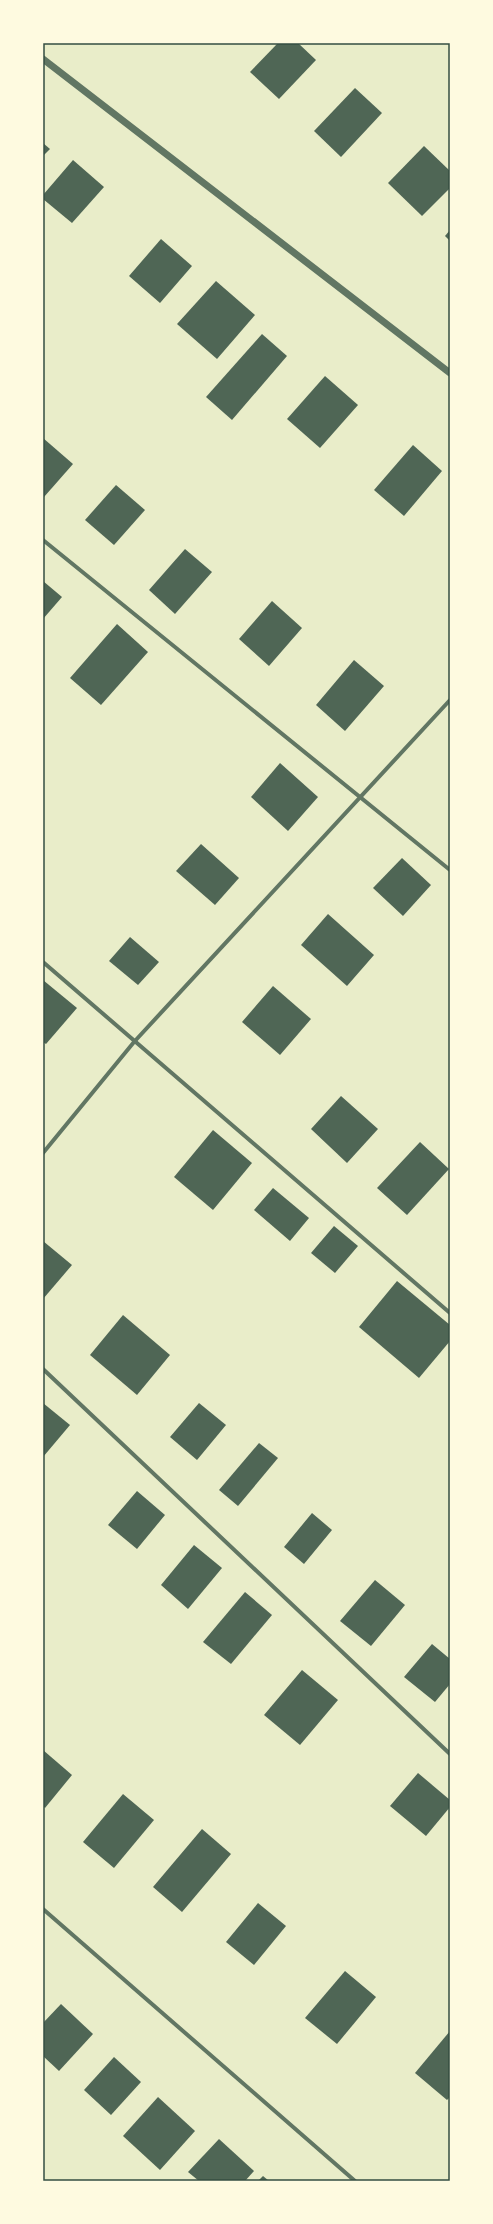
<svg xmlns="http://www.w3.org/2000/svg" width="493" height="2224" viewBox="0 0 493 2224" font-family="'Times New Roman',serif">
<rect width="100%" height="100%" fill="#e9edc9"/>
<g fill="#4f6655">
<polygon points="278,43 298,43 316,60 279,99 250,72"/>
<polygon points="355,88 382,113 341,157 314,131"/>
<polygon points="43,143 50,149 43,156"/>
<polygon points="424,146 450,171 450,188 422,216 388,183"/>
<polygon points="73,160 104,187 72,223 43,199 43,195"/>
<polygon points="450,230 450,241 445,236"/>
<polygon points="161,239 192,266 160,303 129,276"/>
<polygon points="216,281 255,315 217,359 177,324"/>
<polygon points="262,334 287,356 232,420 206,397"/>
<polygon points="325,376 358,405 320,448 287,419"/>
<polygon points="43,438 73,464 44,497 43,495"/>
<polygon points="413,445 442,471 404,516 374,490"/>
<polygon points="116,485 145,510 114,545 85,520"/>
<polygon points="185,549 212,572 175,614 149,590"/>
<polygon points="43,581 62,597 43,619"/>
<polygon points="272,601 302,628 269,666 239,639"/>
<polygon points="117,624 148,652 101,705 70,678"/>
<polygon points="354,660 384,686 345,731 316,705"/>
<polygon points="280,763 318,797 288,831 251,797"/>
<polygon points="201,844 239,878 215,905 176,871"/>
<polygon points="402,858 431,885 403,916 373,888"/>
<polygon points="328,914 374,955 347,986 301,945"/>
<polygon points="130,937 159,962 138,985 109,961"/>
<polygon points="43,980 77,1008 46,1044 43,1042"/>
<polygon points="273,986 311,1019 280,1055 242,1022"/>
<polygon points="341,1096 378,1129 347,1163 311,1129"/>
<polygon points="213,1130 252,1163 213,1210 174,1177"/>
<polygon points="420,1142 449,1169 407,1215 377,1188"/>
<polygon points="273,1188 309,1218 290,1241 254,1210"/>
<polygon points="334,1226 358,1246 335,1273 311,1253"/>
<polygon points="43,1241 72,1265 43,1299"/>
<polygon points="397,1281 450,1325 450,1341 419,1378 359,1327"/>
<polygon points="123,1315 170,1355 137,1395 90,1355"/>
<polygon points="43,1403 70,1425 43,1457"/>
<polygon points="199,1403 226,1425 197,1460 170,1437"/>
<polygon points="259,1443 278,1458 238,1506 219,1490"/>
<polygon points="137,1491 165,1515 137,1549 108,1525"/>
<polygon points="312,1513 332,1530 304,1564 284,1547"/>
<polygon points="194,1545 222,1568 188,1609 161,1585"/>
<polygon points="375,1580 405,1605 371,1646 340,1621"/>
<polygon points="245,1592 272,1615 231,1664 203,1642"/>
<polygon points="432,1644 450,1659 450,1684 435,1702 404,1677"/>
<polygon points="302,1670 338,1700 300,1745 264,1715"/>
<polygon points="43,1750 72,1775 45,1808 43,1806"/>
<polygon points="418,1773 450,1800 450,1807 426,1836 390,1806"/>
<polygon points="123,1794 154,1820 114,1868 83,1842"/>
<polygon points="202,1829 231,1854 182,1912 153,1887"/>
<polygon points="258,1903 286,1926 254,1965 226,1942"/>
<polygon points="345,1971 376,1997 337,2044 305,2018"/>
<polygon points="61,2004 93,2034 59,2071 43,2056 43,2023"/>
<polygon points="450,2031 450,2097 447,2100 415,2073"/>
<polygon points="114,2057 141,2082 111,2115 84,2090"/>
<polygon points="158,2097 195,2131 160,2170 123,2136"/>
<polygon points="219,2139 254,2171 245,2181 199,2181 188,2172"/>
<polygon points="263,2176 269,2181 258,2181"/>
</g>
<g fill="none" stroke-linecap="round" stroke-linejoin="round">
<g stroke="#617663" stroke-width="4">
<polyline points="43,540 450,870"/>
<polyline points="43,962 450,1313"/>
<polyline points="43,1153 134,1042 450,700"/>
<polyline points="43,1369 450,1754"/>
<polyline points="43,1909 355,2181"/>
</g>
<polyline stroke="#617663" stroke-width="7" points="43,59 450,373"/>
</g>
<rect width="493" height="2224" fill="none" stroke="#fefae0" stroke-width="88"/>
<rect x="44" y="44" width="405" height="2136" fill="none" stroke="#344e41" stroke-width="1.5"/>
</svg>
